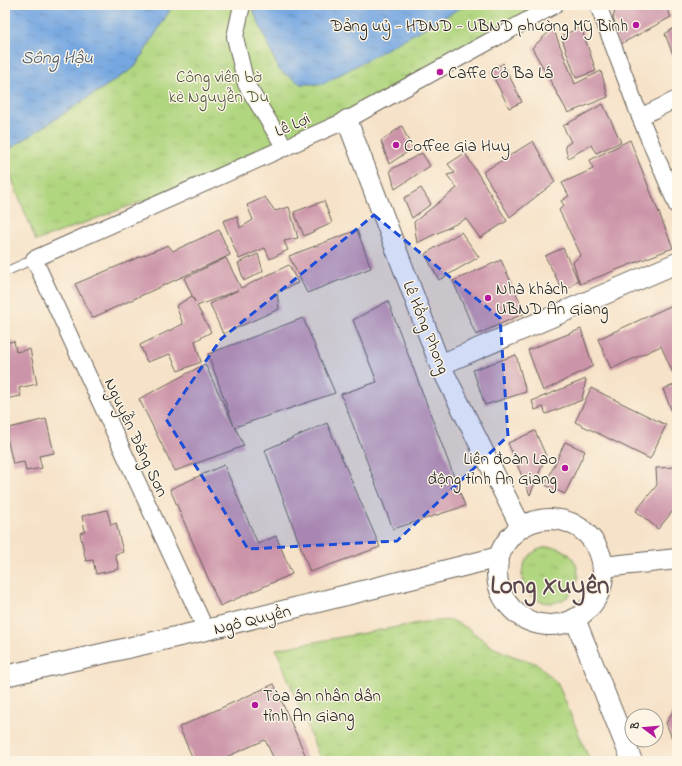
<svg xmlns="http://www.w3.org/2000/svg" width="682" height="766" viewBox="0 0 682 766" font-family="'Indie Flower',sans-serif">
<defs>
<pattern id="park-tufts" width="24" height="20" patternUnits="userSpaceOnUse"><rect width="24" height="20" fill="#b1d680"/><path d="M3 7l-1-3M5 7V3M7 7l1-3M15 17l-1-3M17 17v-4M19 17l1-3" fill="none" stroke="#98b76e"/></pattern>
<pattern id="water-ripples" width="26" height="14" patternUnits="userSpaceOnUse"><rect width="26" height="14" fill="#76a7e1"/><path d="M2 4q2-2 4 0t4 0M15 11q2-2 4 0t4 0" fill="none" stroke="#6087b6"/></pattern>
</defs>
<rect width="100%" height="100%" fill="#fcf5e5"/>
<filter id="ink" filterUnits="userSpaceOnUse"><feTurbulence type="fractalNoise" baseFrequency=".025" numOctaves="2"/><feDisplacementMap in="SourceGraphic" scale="8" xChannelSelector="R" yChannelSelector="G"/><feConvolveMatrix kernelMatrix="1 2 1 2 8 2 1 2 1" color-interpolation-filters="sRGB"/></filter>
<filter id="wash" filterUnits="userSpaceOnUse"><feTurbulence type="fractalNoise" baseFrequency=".012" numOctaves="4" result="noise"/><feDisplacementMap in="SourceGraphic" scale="16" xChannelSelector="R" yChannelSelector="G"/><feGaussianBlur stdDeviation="0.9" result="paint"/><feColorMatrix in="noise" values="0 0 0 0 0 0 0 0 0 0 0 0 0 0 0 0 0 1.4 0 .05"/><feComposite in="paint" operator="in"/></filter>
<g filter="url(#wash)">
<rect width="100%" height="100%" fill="#f6e2c8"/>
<g fill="url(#park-tufts)" stroke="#66794e">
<polygon points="173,5 540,5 285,148 36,241 5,161 5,152 135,67"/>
<circle cx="550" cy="575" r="28"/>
<polygon points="451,620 469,629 492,647 513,656 538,664 558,684 590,761 321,761 276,649 425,622"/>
</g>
<g fill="url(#water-ripples)" stroke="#49627e">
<polygon points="5,5 173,5 135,67 5,152"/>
<polygon points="251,5 466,5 323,84 301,84 279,70"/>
</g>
<g id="blocks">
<g fill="#cc94a9">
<polygon points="616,5 665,5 671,17 619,45 614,35 620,31 613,19"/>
<polygon points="677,26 677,65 665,34"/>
<polygon points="581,27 596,71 576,78 561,36"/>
<polygon points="553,28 575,84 601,71 608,97 568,113 532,48"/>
<polygon points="503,63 522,102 509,108 491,72"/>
<polygon points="603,104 621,142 596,153 591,145 568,158 565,146 571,142 563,126"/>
<polygon points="402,126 412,149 389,164 381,141"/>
<polygon points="630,140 673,248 580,284 573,262 581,255 559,210 564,205 561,201 569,196 562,183 593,169 590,160"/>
<polygon points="533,141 555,182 510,217 483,172"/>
<polygon points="422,153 430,166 395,189 390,170"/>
<polygon points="465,153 507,221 480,238 466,219 417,243 414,222 457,188 447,175 455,173 448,164"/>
<polygon points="421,188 431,204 412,218 404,198"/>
<polygon points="265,197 275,211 289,207 298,238 284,241 288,250 270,259 265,248 239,259 223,221 237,216 240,228 253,220 247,205"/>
<polygon points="324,201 332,223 304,236 294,212"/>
<polygon points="219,230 230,255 92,318 75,284 168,245 173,251"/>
<polygon points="357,230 371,268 307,293 289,256"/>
<polygon points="461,232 479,257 439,280 425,254"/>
<polygon points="563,248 578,280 564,293 545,256"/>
<polygon points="258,254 263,271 244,281 238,263"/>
<polygon points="226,258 241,288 289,265 298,283 277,292 279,309 223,334 210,304 238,290 197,306 211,332 195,341 201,362 178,371 170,354 147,362 140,345 183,324 176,306 192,296 195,302 184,278"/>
<polygon points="501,260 525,313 476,335 453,281"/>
<polygon points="388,301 465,506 393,529 341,394 377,382 353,320"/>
<polygon points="677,303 677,371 673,373 661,346 611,369 598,339"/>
<polygon points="303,318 335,393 235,427 244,446 175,471 139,399 205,364 234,426 208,354"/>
<polygon points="581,329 593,366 543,391 528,350"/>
<polygon points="14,341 16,352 30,349 37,384 19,388 21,396 5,399 5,343"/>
<polygon points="516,355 526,392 485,405 473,370"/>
<polygon points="586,379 582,400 546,414 543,407 535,410 532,401"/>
<polygon points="677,384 677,425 663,389"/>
<polygon points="591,388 666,425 650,459 575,422"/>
<polygon points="46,419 54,453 39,456 42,468 26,471 24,462 13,464 5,429"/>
<polygon points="327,423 380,547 310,572 265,450"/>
<polygon points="535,431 546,456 530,495 508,443"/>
<polygon points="565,442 585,451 565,494 545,485"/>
<polygon points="224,465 258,544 276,536 292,574 220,606 170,489"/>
<polygon points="677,467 677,506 658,529 636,511 657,485 656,468"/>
<polygon points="107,510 111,525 116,523 123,552 115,554 119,569 96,574 93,560 86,561 80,533 85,531 82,516"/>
<polygon points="274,684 308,761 275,761 265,740 224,758 226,761 194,761 179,727"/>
<polygon points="677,705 677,751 666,723"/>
</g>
</g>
</g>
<g filter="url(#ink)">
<use href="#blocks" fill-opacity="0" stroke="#686158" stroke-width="1"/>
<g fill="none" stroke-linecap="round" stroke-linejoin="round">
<g stroke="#686158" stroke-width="10">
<polyline id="service" points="5,272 34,259"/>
</g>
<g stroke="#686158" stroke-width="18">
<g id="minor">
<polyline points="242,5 235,37 246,84 285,148"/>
<polyline points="598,5 640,117 677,206"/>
<polyline points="640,117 677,99"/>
<polyline points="206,630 34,259 347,120 555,5"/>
</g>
</g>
<g stroke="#686158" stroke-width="22">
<g id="tertiary">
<polyline points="347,120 440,365 521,527"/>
<polyline points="440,365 677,263"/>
<circle cx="550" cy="572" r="53"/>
<polyline points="603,567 677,559"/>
<polyline points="575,619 632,761"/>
<polyline points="5,676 206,630 499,557"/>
</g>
</g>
<use href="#service" stroke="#fff" stroke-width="8"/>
<use href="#minor" stroke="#fff" stroke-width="16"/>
<use href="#tertiary" stroke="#fff" stroke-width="20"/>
</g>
</g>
<path fill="#1d4ed8" fill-opacity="0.2" stroke="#1d4ed8" stroke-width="3" stroke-dasharray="8 5" stroke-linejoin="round" d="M374,215l126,103 8,118 -111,105 -149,8 -82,-130 55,-80z"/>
<g fill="#b5179e" stroke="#fcf5e5" stroke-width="1.5">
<circle cx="636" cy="25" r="4"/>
<circle cx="440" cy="72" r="4"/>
<circle cx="396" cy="145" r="4"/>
<circle cx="488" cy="298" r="4"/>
<circle cx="565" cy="468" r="4"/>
<circle cx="255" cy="705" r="4"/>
</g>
<g text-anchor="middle" stroke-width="3" stroke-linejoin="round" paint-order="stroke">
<g font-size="17" fill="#1c1c1c" stroke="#fcf5e5" text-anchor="start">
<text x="628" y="31" text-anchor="end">Đảng uỷ - HĐND - UBND phường Mỹ Bình</text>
<text x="448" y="78">Caffe Cỏ Ba Lá</text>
<text x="404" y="151">Coffee Gia Huy</text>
<text x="496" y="294">Nhà khách<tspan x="496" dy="20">UBND An Giang</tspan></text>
<text x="557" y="464" text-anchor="end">Liên đoàn Lao<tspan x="557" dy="20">động tỉnh An Giang</tspan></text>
<text x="263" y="701">Tòa án nhân dân<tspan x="263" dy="20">tỉnh An Giang</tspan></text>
</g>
<g font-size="17" fill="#49543a" stroke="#fcf5e5">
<text x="219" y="82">Công viên bờ<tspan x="219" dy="20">kè Nguyễn Du</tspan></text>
</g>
<g font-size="17" fill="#1c1c1c" stroke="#fcf5e5">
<text transform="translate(292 124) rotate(-24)" y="6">Lê Lợi</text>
<text transform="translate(427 327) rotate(68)" y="6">Lê Hồng Phong</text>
<text transform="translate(137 437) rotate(65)" y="6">Nguyễn Đăng Sơn</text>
<text transform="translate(252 619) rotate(-14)" y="6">Ngô Quyền</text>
</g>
<g font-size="18" font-style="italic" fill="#40546b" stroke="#fcf5e5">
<text x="57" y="63">Sông Hậu</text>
</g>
<g font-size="25" font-weight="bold" fill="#5a464d" stroke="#fcf5e5">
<text x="550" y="593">Long Xuyên</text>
</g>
</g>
<rect width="682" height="766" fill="none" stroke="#fcf5e5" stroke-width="20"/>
<g transform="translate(644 728) rotate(286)"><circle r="19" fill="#fcf5e5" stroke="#a29e95"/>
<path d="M0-3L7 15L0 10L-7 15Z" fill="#b5179e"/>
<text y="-6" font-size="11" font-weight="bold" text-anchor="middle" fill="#1c1c1c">B</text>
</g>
</svg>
